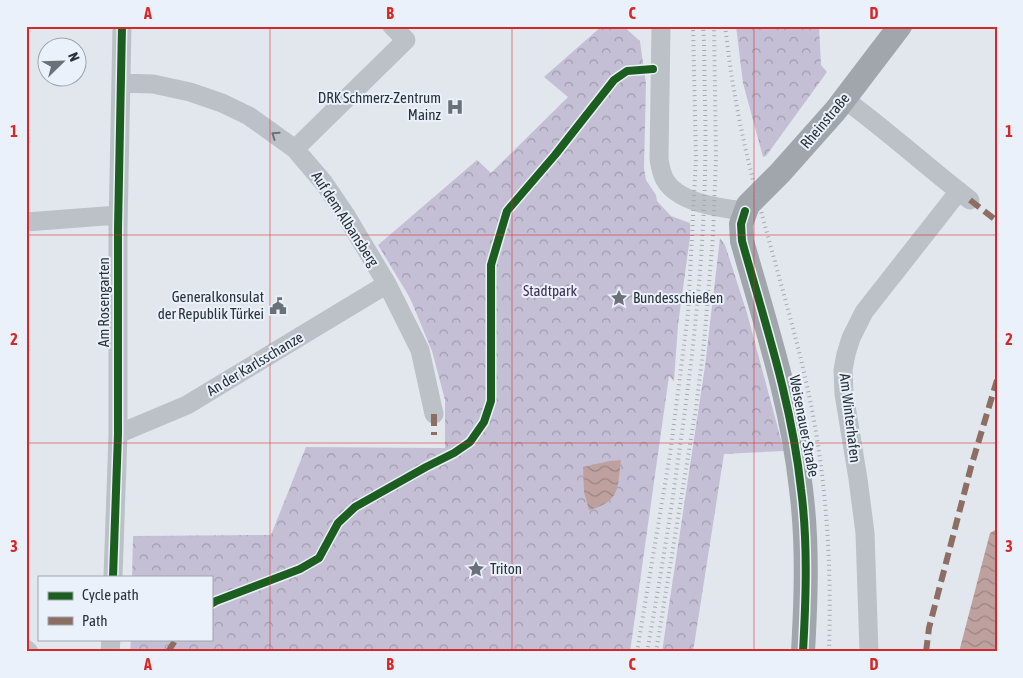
<svg xmlns="http://www.w3.org/2000/svg" width="1023" height="678" font-family="'Asap Condensed',sans-serif">
<style>
.forest{fill:url(#forest-crowns)}
.water{fill:url(#water-waves)}
.lines{fill:none;stroke-linecap:round;stroke-linejoin:round}
.minor{stroke:#bcc1c7;stroke-width:19}
.major{stroke:#a1a6ac;stroke-width:24}
.rail{stroke:#a5aaaf;stroke-width:4;stroke-dasharray:1 4;stroke-linecap:butt}
.quiet{stroke:#8d6e63;stroke-width:6;stroke-dasharray:12 6;stroke-linecap:butt}
.cycleway-casing{stroke:#ebf1fa;stroke-width:11}
.cycleway{stroke:#1b5e20;stroke-width:8}
.oneway{stroke:#6b7278}
.grid{fill:none;stroke:#d62828;stroke-width:1;stroke-opacity:0.55}
.labels{text-anchor:middle;stroke-width:4;stroke-linejoin:round;paint-order:stroke}
.poi-label{font-size:15px;fill:#293238;stroke:#ebf1fa;text-anchor:end}
.street-label{font-size:15px;fill:#293238;stroke:#ebf1fa}
.park-label{font-size:15px;fill:#3f2d56;stroke:#ebf1fa}
.neatline{fill:none;stroke:#d62828;stroke-width:2}
.grid-label{font-size:16px;text-anchor:middle;font-weight:bold;fill:#d62828}
</style>
<defs>
<pattern id="forest-crowns" width="20" height="18" patternUnits="userSpaceOnUse" patternTransform="scale(1.25)"><rect width="20" height="18" fill="#c5bfd5"/><path d="M2 6a3 3 0 1 1 6 0M12 15a3 3 0 1 1 6 0" fill="none" stroke="#a09cae"/></pattern>
<pattern id="water-waves" width="16" height="10" patternUnits="userSpaceOnUse" patternTransform="scale(1.25)"><rect width="16" height="10" fill="#bea19f"/><path d="M0 5q4-4 8 0t8 0" fill="none" stroke="#9a8483"/></pattern>
</defs>
<rect width="100%" height="100%" fill="#e2e7ee"/>
<path class="forest" d="M602,26H623L640,41L646,84L644,168L646,180L656,195L657,201L671,216L690,223V237L678,325L674,381L669,376L630,652H130L131,639H211V577H132L133,536L271,535L306,447L445,448V400L432,351L410,298L378,245L477,160L491,173L568,97L544,77Z
M736,26H819L821,65L827,72L766,156L763,157L743,83Z
M720,238L725,245L747,313L784,451L724,454L693,652H662L705,366Z"/>
<path class="water" d="M621,460C617,489 621,501 589,510L584,492L583,467L610,461Z
M997,529V652H959L990,533Z"/>
<g class="lines">
<path class="minor" d="M661,26L659,159C660,165 661,172 664,178C676,203 720,208 745,211
M121,83L153,84L190,92L222,103L249,116L295,149L324,183L345,214L387,284L420,350L434,414
M844,99C888,131 927,167 970,200
M295,149L406,40L392,26
M26,222L118,215
M118,434L187,405L387,284
M113,577L118,434V228L122,26
M26,649L29,652
M110,652L111,639
M869,652L865,533L858,479L844,394L843,370L846,354L851,338L864,312L959,191"/>
<path class="major" d="M803,652C806,598 808,543 801,489C792,404 765,323 742,241L741,224L748,205L780,173L836,110L900,26"/>
<path class="rail" d="M725,26C728,48 730,69 734,90C750,188 784,284 806,381C826,470 832,561 829,652
M637,652L670,454L688,314L696,158L693,26
M647,652C659,586 670,520 679,453C696,336 708,220 705,102C704,77 705,51 703,26
M656,652L696,408L704,343L713,236L716,158L714,26"/>
<path class="quiet" d="M970,200L997,221
M434,414V435
M168,652L176,639
M926,652L929,628L971,467L997,380"/>
<g class="cycleway-casing">
<path id="cycleway" d="M745,211L741,224L742,241C765,323 792,404 801,489C808,543 806,598 803,652
M113,577L118,434V228L122,26
M211,604L216,601L300,569L319,558L338,523L355,507L426,467L454,453L470,442L484,422L491,401V265L507,211L555,155L614,80L627,71L653,69"/>
</g>
<use href="#cycleway" class="cycleway"/>
</g>
<defs><path id="oneway-chevron" d="M-2-3.5L2.5 0L-2 3.5" fill="none" stroke-width="1.6" stroke-linecap="round" stroke-linejoin="round" transform="scale(1.25)"/></defs>
<use class="oneway" href="#oneway-chevron" transform="translate(275 135) rotate(-145)"/>
<path class="grid" d="M270,26V652M512,26V652M754,26V652M26,235H997M26,443H997"/>
<defs>
<g id="hospital-bare" transform="scale(1.35)"><path d="M-5-5h3v3.5h4V-5h3V5h-3V1.5h-4V5h-3Z" fill="#6a7178" stroke="#ebf1fa" stroke-width="2.5" paint-order="stroke"/></g>
<g id="sight-bare" transform="scale(1.35)"><path d="M0-6L1.8-2.2L6-1.7L2.9 1.2L3.7 5.4L0 3.3L-3.7 5.4L-2.9 1.2L-6-1.7L-1.8-2.2Z" fill="#6a7178" stroke="#ebf1fa" stroke-width="2.5" paint-order="stroke"/></g>
<g id="civic-bare" transform="scale(1.35)"><path d="M-.6-6.5H3V-4.5H.6V-3L4-1V1h2V6H-6V1h2V-1L-.6-3ZM-1.2 2.5V6h2.4V2.5Z" fill="#6a7178" stroke="#ebf1fa" stroke-width="2.5" paint-order="stroke"/></g>
</defs>
<g fill-rule="evenodd">
<use href="#hospital-bare" x="455" y="107"/>
<use href="#sight-bare" x="619" y="298"/>
<use href="#civic-bare" x="278" y="306"/>
<use href="#sight-bare" x="476" y="569"/>
</g>
<g class="labels">
<g class="poi-label">
<text x="441" y="103">DRK Schmerz-Zentrum<tspan x="441" dy="17">Mainz</tspan></text>
<text x="264" y="302">Generalkonsulat<tspan x="264" dy="17">der Republik Türkei</tspan></text>
<text x="633" y="303" text-anchor="start">Bundesschießen</text>
<text x="490" y="574" text-anchor="start">Triton</text>
</g>
<g class="street-label">
<text transform="translate(825 121) rotate(-50)" y="5">Rheinstraße</text>
<text transform="translate(345 219) rotate(57)" y="5">Auf dem Albansberg</text>
<text transform="translate(104 302) rotate(-90)" y="5">Am Rosengarten</text>
<text transform="translate(255 364) rotate(-31)" y="5">An der Karlsschanze</text>
<text transform="translate(850 418) rotate(83)" y="5">Am Winterhafen</text>
<text transform="translate(804 426) rotate(79)" y="5">Weisenauer Straße</text>
</g>
<g class="park-label">
<text x="550" y="296">Stadtpark</text>
</g>
</g>
<rect width="1023" height="678" fill="none" stroke="#ebf1fa" stroke-width="55"/>
<rect x="38" y="576" width="175" height="65" fill="#ebf1fa" stroke="#9da5ac"/>
<rect x="48" y="592" width="25" height="8" fill="#1b5e20" stroke="#9da5ac"/>
<text x="82" y="600" font-size="15" fill="#293238">Cycle path</text>
<rect x="48" y="617" width="25" height="8" fill="#8d6e63" stroke="#9da5ac"/>
<text x="82" y="626" font-size="15" fill="#293238">Path</text>
<g transform="translate(62 62) rotate(67)"><circle r="24" fill="#ebf1fa" stroke="#9da5ac"/>
<path d="M0-4L9 19L0 12L-9 19Z" fill="#6a7178"/>
<text y="-8" font-size="14" font-weight="bold" text-anchor="middle" fill="#293238">N</text>
</g>
<rect x="28" y="28" width="968" height="622" class="neatline"/>
<g class="grid-label">
<text x="148" y="19">A</text>
<text x="390" y="19">B</text>
<text x="632" y="19">C</text>
<text x="874" y="19">D</text>
<text x="14" y="137">1</text>
<text x="1009" y="137">1</text>
<text x="14" y="345">2</text>
<text x="1009" y="345">2</text>
<text x="14" y="552">3</text>
<text x="1009" y="552">3</text>
<text x="148" y="670">A</text>
<text x="390" y="670">B</text>
<text x="632" y="670">C</text>
<text x="874" y="670">D</text>
</g>
</svg>
